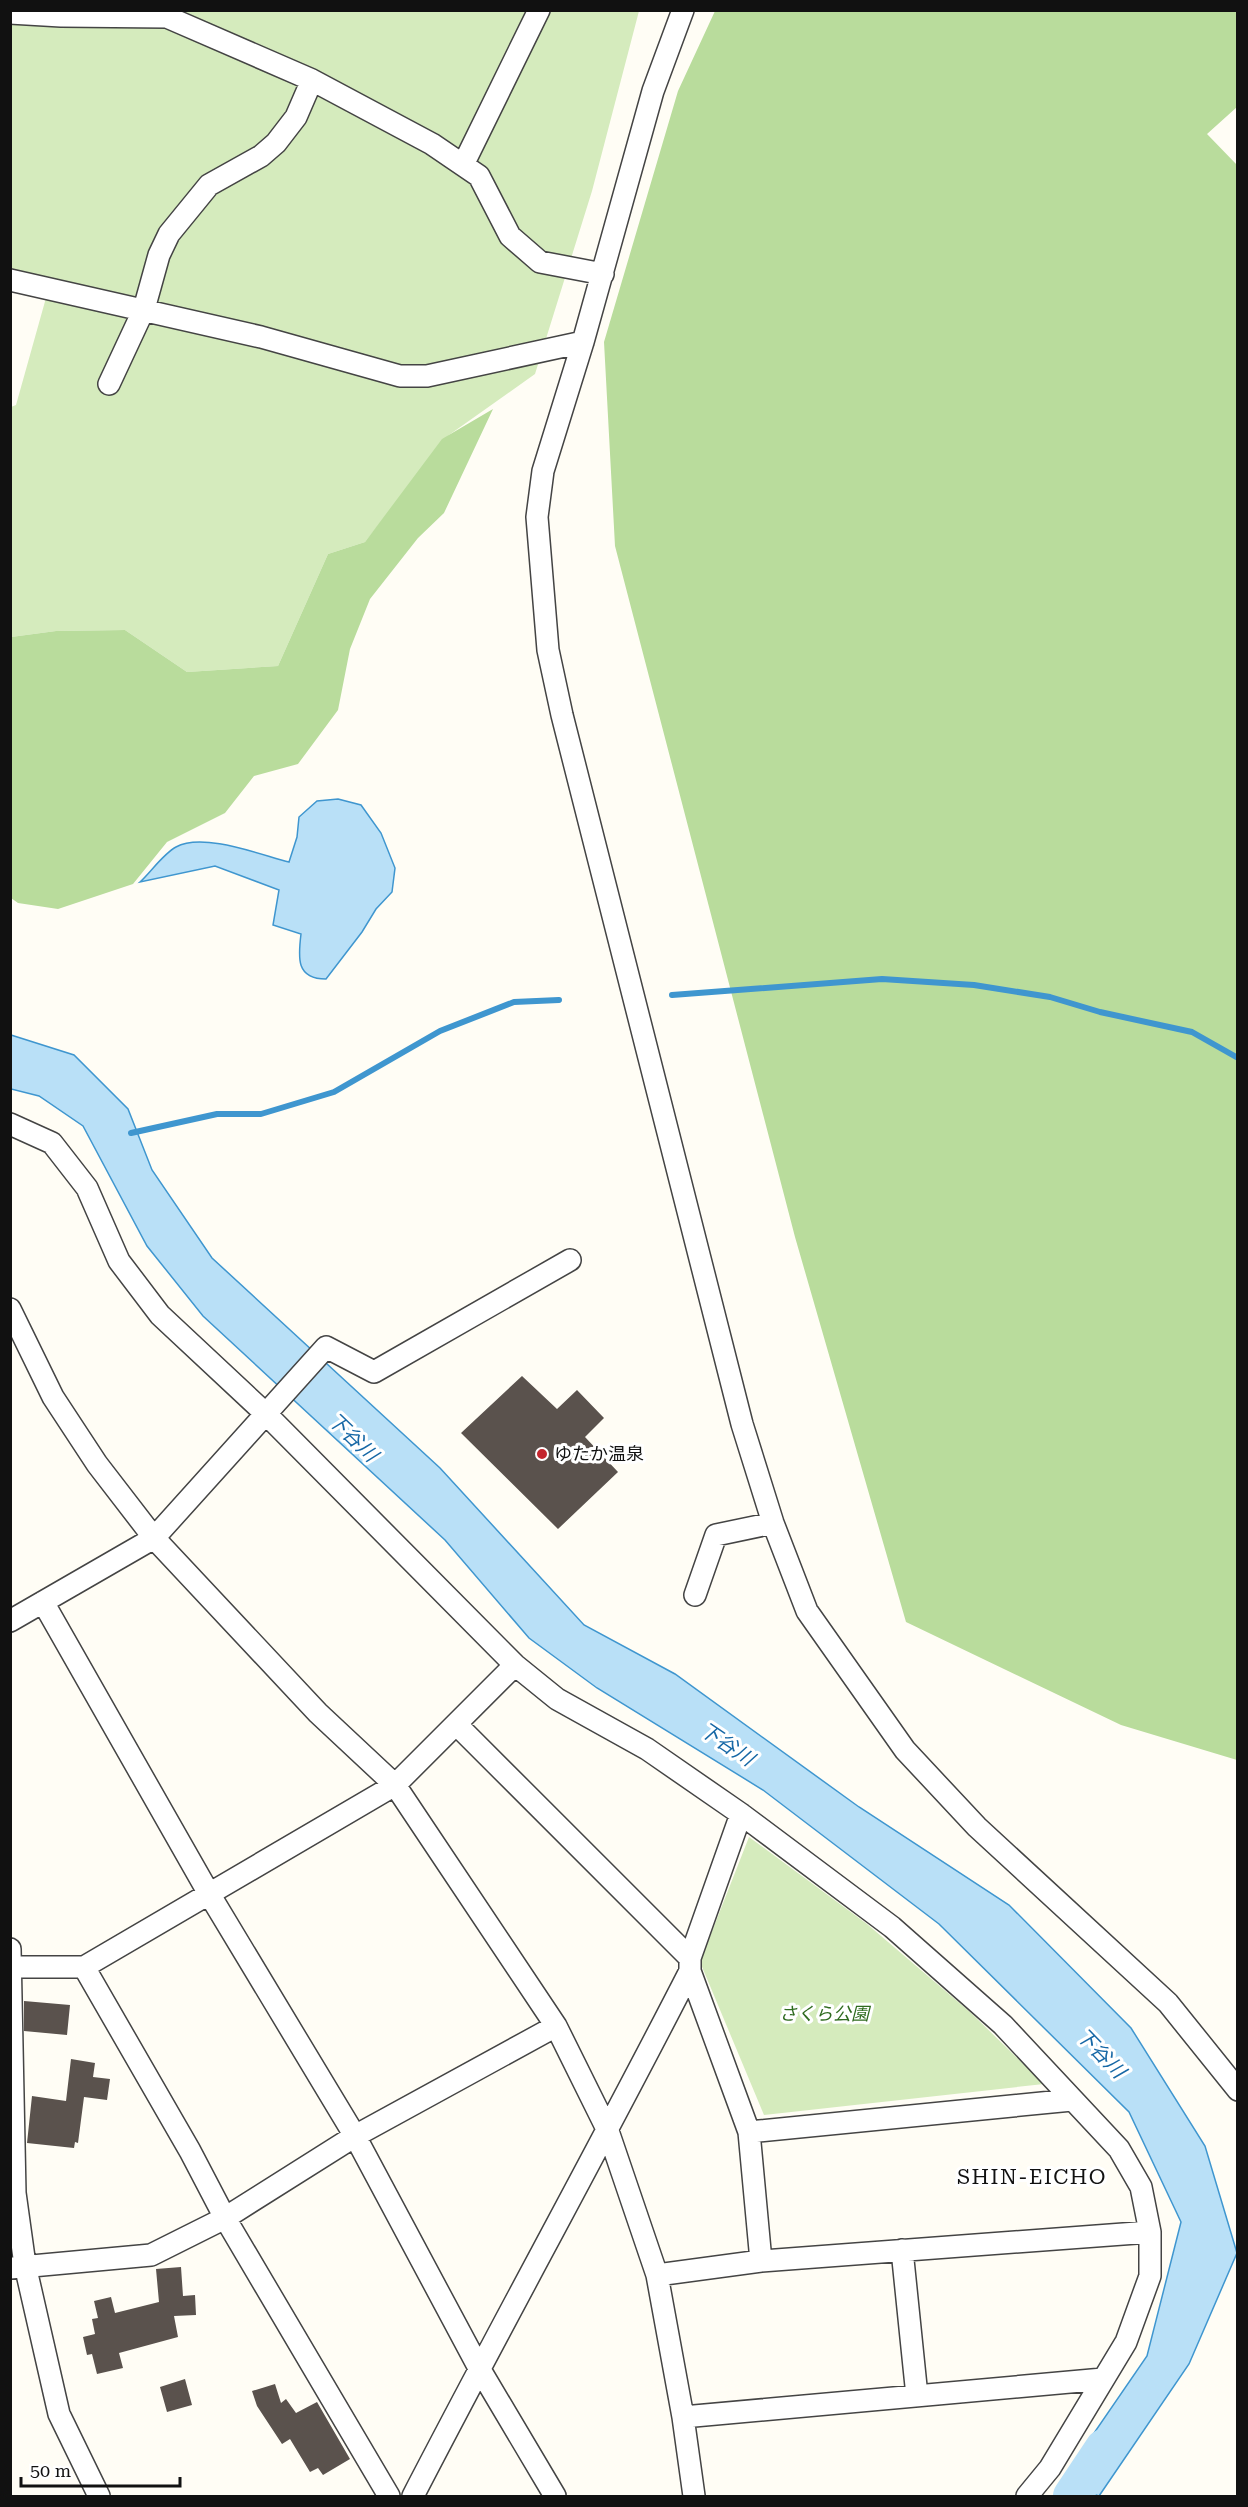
<svg xmlns="http://www.w3.org/2000/svg" width="1248" height="2507" font-family="'Roboto Serif','Noto Sans JP',serif">
<style>
.green{fill:#d5ebbd}
.forest{fill:#b9dc9c}
.water{fill:#b9e0f7;stroke:#3f96cf;stroke-width:1.5}
.lines{fill:none;stroke-linecap:round;stroke-linejoin:round}
.stream{stroke:#3f96cf;stroke-width:6}
.river{stroke:#b9e0f7;stroke-width:38}
.building{fill:#5a524d}
.minor-casing{stroke:#444;stroke-width:24}
.minor{stroke:#fff;stroke-width:21}
.poi-dot{fill:#c4262e;stroke:#fff;stroke-width:2}
.labels{text-anchor:middle;stroke-width:6;stroke-linejoin:round;paint-order:stroke}
.poi-label{font-size:18px;fill:#111;stroke:#fff;text-anchor:start}
.park-label{font-size:18px;font-style:italic;fill:#2f6b1f;stroke:#fff}
.water-label{font-size:20px;font-style:italic;fill:#1768a6;stroke:#fff}
.quarter-label{font-size:21px;letter-spacing:1.5px;fill:#111;stroke:#fff}
</style>
<rect width="100%" height="100%" fill="#fffdf5"/>
<path class="green" d="M10,11H639L592,191L535,374L449,435L365,542L328,554L278,666L187,672L125,630L56,631L11,637V407L16,405L51,280L11,273Z
M749,1837L867,1924L970,2012L1044,2084L764,2115L700,1962Z"/>
<path class="forest" d="M715,11H1237V107L1207,134L1238,166L1237,1760L1121,1725L906,1622L795,1237L615,546L604,342L678,91Z
M493,409L444,513L418,538L370,599L350,649L338,710L298,764L254,776L225,813L167,842L133,884L58,909L18,903L11,898V637L56,631L125,630L187,672L278,666L328,554L365,542L442,439Z"/>
<path class="water" d="M338,799L361,805L381,833L395,868L392,892L376,909L362,932L326,979C296,979 298,958 301,934L273,925L279,890L215,866L140,882C151,872 163,854 176,847C203,832 261,855 289,862L297,837L299,817L317,801Z
M11,1035L74,1055L128,1109L152,1170L212,1258L440,1468L584,1625L675,1674L859,1807L1009,1905L1131,2028L1205,2146L1237,2253L1189,2364L1099,2496L1059,2484L1147,2356L1181,2222L1129,2112L939,1924L763,1790L597,1688L529,1638L445,1540L203,1316L147,1246L83,1126L39,1096L11,1089Z"/>
<g class="lines">
<path class="stream" d="M672,995L882,979L974,985L1050,997L1100,1012L1192,1032L1238,1058
M131,1133L217,1114H261L334,1092L440,1031L514,1002L559,1000"/>
<path class="river" d="M1072,2496L1104,2448"/>
</g>
<path class="building" d="M522,1376L557,1409L577,1390L604,1418L585,1437L618,1472L558,1529L461,1433Z
M24,2001L70,2005L67,2035L24,2031Z
M71,2059L95,2063L93,2077L110,2079L107,2100L84,2097L78,2143L75,2142L74,2148L27,2143L32,2096L66,2101Z
M181,2267L183,2296L195,2295L196,2315L174,2316L178,2337L119,2353L123,2368L97,2374L92,2354L87,2355L83,2337L95,2334L92,2319L98,2318L94,2301L111,2297L115,2313L159,2302L156,2269Z
M185,2379L192,2405L167,2412L160,2387Z
M275,2384L281,2403L286,2399L296,2413L317,2402L350,2459L323,2475L318,2468L310,2472L290,2439L282,2444L257,2406L252,2391Z"/>
<g class="lines">
<g class="minor-casing">
<path id="minor" d="M683,10L653,91L583,342L543,471L537,517L548,650L562,715L742,1424L773,1523L807,1611L905,1750L977,1827L1168,2003L1238,2090
M10,13L61,16L167,17L312,80L432,144L479,176L510,236L540,262L603,274
M463,165L539,10
M10,280L261,337L400,376H427L583,342
M109,384L144,309L159,255L169,234L209,185L261,156L276,143L296,117L312,80
M10,1124L52,1143L87,1188L119,1261L160,1315L267,1415L515,1665L557,1699L647,1749L741,1814L892,1927L1003,2025L1119,2149L1141,2187L1150,2232V2276L1126,2342L1050,2468L1027,2496
M10,1309L53,1397L97,1464L154,1538L318,1713L395,1785L556,2026L608,2131L657,2275L683,2417L694,2496
M695,1595L716,1535L773,1523
M43,1602L208,1892L355,2136L479,2368L555,2496
M10,1621L154,1538L326,1347L374,1372L570,1260
M456,1724L690,1958
M741,1814L690,1958V1971L749,2132L761,2261
M10,1949L15,2193L25,2265L59,2414L99,2496
M13,1967H84L395,1785L515,1665
M84,1967L190,2151L225,2218L389,2496
M749,2132L1072,2100
M902,2250L917,2396
M10,2268L151,2255L225,2218L355,2136L556,2026
M657,2275L761,2261L1150,2232
M683,2417L1103,2379
M413,2496C504,2320 600,2147 690,1971"/>
</g>
<use href="#minor" class="minor"/>
</g>
<circle class="poi-dot" cx="542" cy="1454" r="6"/>
<g class="labels">
<g class="poi-label">
<text x="554" y="1460">ゆたか温泉</text>
</g>
<g class="park-label">
<text x="824" y="2020">さくら公園</text>
</g>
<g class="water-label">
<text transform="translate(353 1437) rotate(44)" y="7">下谷川</text>
<text transform="translate(727 1744) rotate(34)" y="7">下谷川</text>
<text transform="translate(1101 2053) rotate(46)" y="7">下谷川</text>
</g>
<g class="quarter-label">
<text x="1032" y="2184">SHIN-EICHO</text>
</g>
</g>
<rect width="1248" height="2507" fill="none" stroke="#111111" stroke-width="24"/>
<path d="M21 2477v9h159v-9" fill="none" stroke="#111111" stroke-width="3"/>
<text x="30" y="2477" font-size="18" fill="#111111" stroke="#ffffff" stroke-width="4.5" paint-order="stroke">50 m</text>
</svg>
